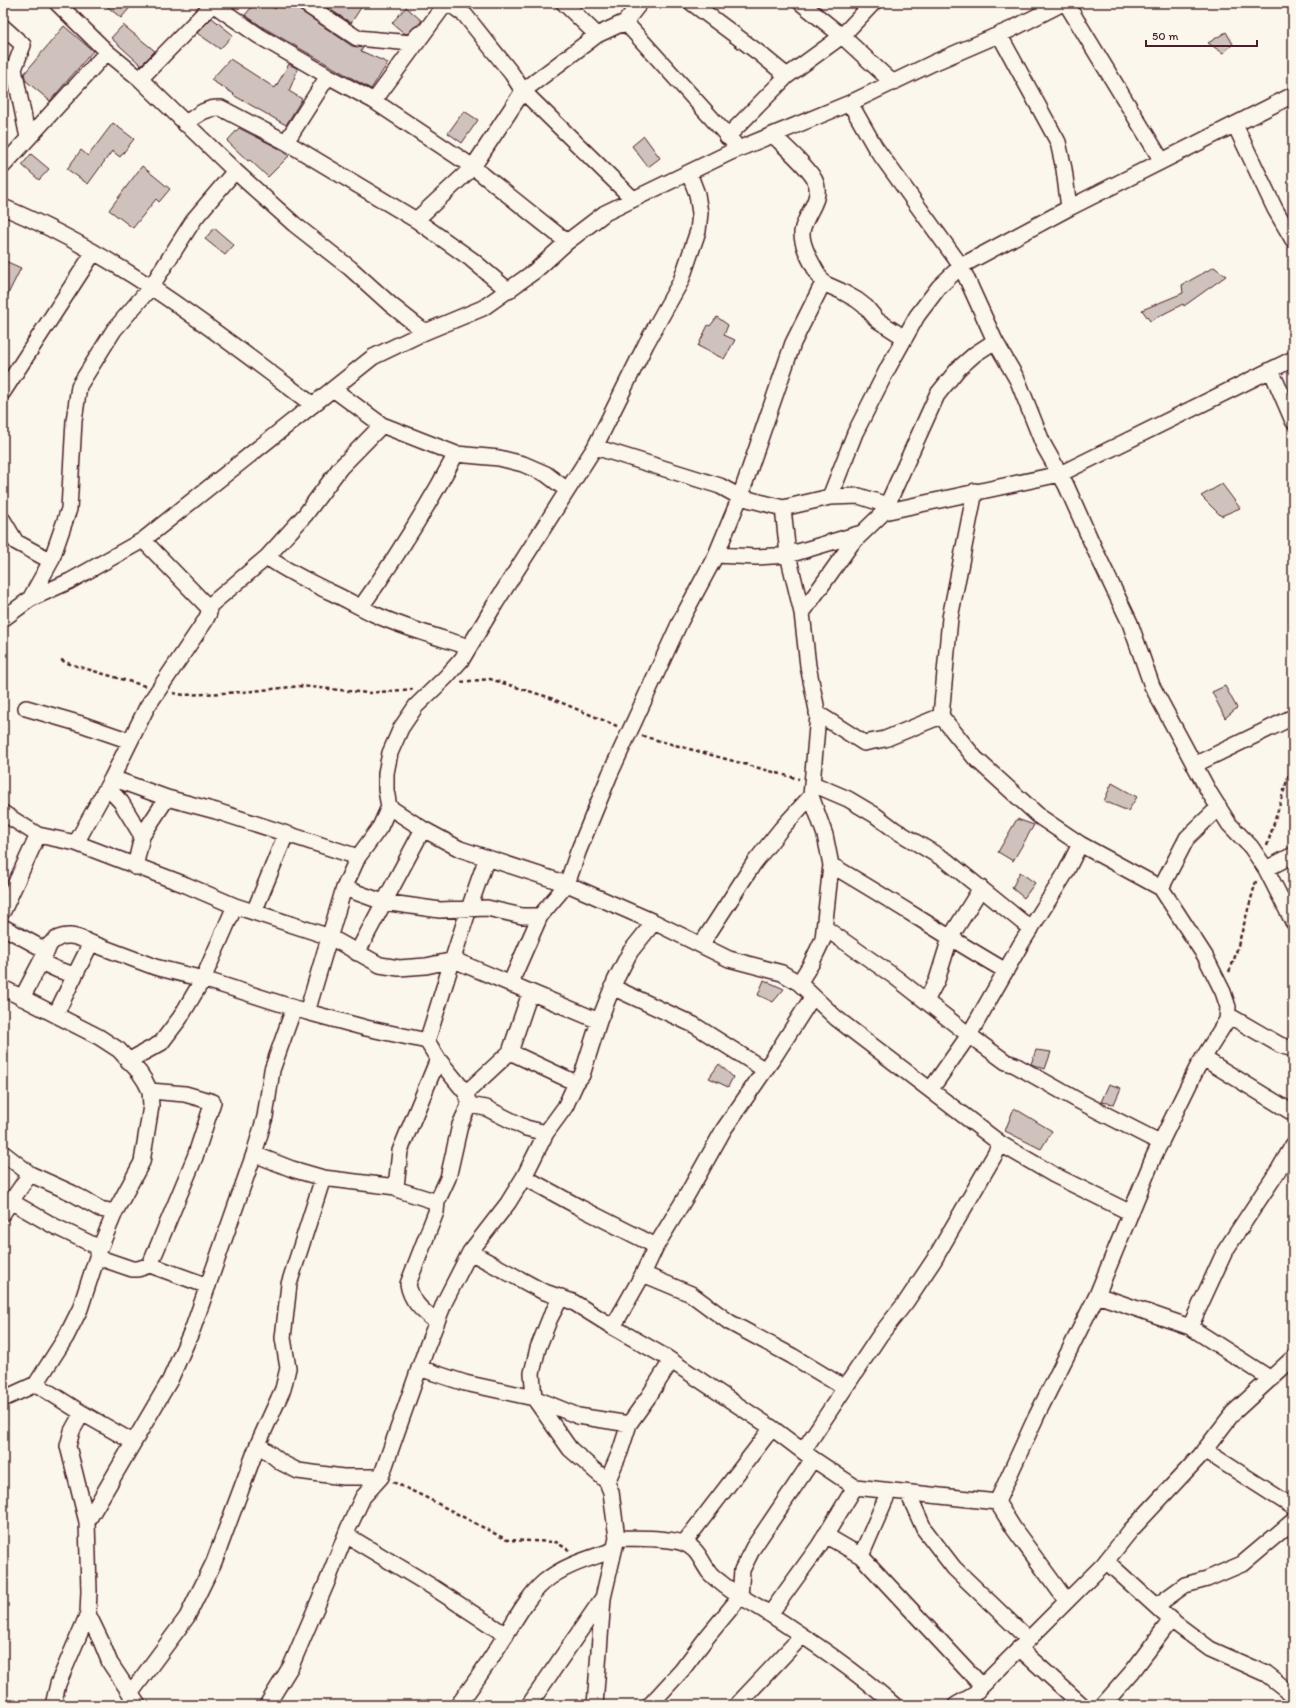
<svg xmlns="http://www.w3.org/2000/svg" width="1296" height="1708" font-family="Itim,sans-serif">
<style>
.building{fill:#cfc2bc;stroke:#4a1f2b}
.lines{fill:none;stroke-linecap:round;stroke-linejoin:round}
.minor-casing{stroke:#4a1f2b;stroke-width:18}
.path{stroke:#4a1f2b;stroke-width:2.5;stroke-dasharray:4 3;stroke-linecap:butt}
.minor{stroke:#fbf7ec;stroke-width:15}
</style>
<rect width="100%" height="100%" fill="#fbf7ec"/>
<filter id="ink" filterUnits="userSpaceOnUse"><feTurbulence type="fractalNoise" baseFrequency=".025" numOctaves="2"/><feDisplacementMap in="SourceGraphic" scale="8" xChannelSelector="R" yChannelSelector="G"/><feConvolveMatrix kernelMatrix="1 2 1 2 8 2 1 2 1" color-interpolation-filters="sRGB"/></filter>
<g filter="url(#ink)">
<path class="building" d="M103,3H134L121,18Z
M255,3H266L275,9L281,3H289L352,46L363,48L361,51L388,63L371,89L264,28L245,15Z
M320,3H364L351,23Z
M406,7L422,21L407,34L404,33L392,23Z
M212,18L233,35L220,49L197,33Z
M123,25L155,51L141,65L111,38Z
M64,26L93,51L50,101L26,81L24,74Z
M1226,32L1233,44L1223,53L1208,43Z
M230,59L275,88L289,64L298,69L289,91L302,99L286,125L233,95L234,94L211,80Z
M464,111L478,120L462,143L448,133Z
M113,123L134,139L120,157L112,151L88,184L67,169L81,150L88,156Z
M239,128L282,150L289,156L268,177L250,160L248,161L227,141Z
M644,136L660,158L648,167L632,146Z
M31,154L49,169L39,180L22,165Z
M142,166L170,189L159,202L156,199L133,228L109,210Z
M214,228L234,245L225,255L205,239Z
M3,260L21,268L3,304Z
M1214,267L1226,276L1184,306L1183,304L1150,321L1142,310L1183,293L1182,285Z
M717,317L728,325L724,335L735,340L724,359L698,346L708,325L710,326Z
M1222,484L1240,508L1221,516L1201,496Z
M1225,686L1237,708L1225,718L1212,692Z
M1112,783L1137,797L1128,811L1104,801Z
M1017,819L1034,825L1013,861L998,852Z
M1020,872L1035,883L1024,898L1012,888Z
M764,980L784,989L773,1002L758,995Z
M1036,1050L1051,1052L1045,1069L1031,1064Z
M719,1064L733,1077L728,1087L709,1078Z
M1109,1084L1121,1088L1114,1104L1101,1102Z
M1014,1108L1052,1131L1041,1149L1005,1131Z"/>
<g class="lines">
<g class="minor-casing">
<path id="minor" d="M57,3L107,52L140,79L235,171L294,224L350,268L391,305L425,332
M304,3L357,38L411,43L419,34
M564,3L597,35
M692,3L759,53L787,76
M801,3L842,36L893,83
M1066,3L1162,161
M213,4L259,36L328,76
M445,5L454,7L465,15L512,74L523,91L633,199
M625,22L734,143
M3,27L23,45L14,69L28,138
M999,34L1058,142L1064,169L1069,208
M140,79L214,3
M374,101L473,167L567,242
M850,103L875,147L961,266L995,341L1018,381L1043,444L1066,485L1095,550L1130,623L1152,686L1209,792L1229,824L1251,847L1266,869L1293,922
M185,124C197,115 206,107 221,108L286,142L416,220L471,259L509,291
M1235,125L1275,209L1293,240
M774,136C784,146 812,170 816,183C822,201 804,215 802,232C801,248 816,270 823,283L841,291L857,300L866,307L877,320L905,338
M727,137L787,76L842,36L873,3
M286,142L328,76L374,101L446,3
M3,166L107,52
M3,207C117,254 215,331 313,405
M416,220L473,167L523,91L597,35L625,22L640,3
M1271,370L1293,421
M333,389L382,425L456,454L499,458L523,464L546,474L567,490
M3,392L94,252
M595,447L720,486L740,497L783,508L830,497L859,496L887,505
M975,491L950,618L941,716L975,758L1040,817L1080,844L1161,888L1205,956L1223,992L1228,1007L1227,1020L1197,1068L1154,1156L1097,1295L1036,1417L997,1502
M830,497L855,433L888,368L917,316L939,287L961,266L1069,208L1293,95
M783,508L788,555L802,613L808,666L818,715L811,796L825,835L831,865L823,939L811,964L799,983
M884,512L1060,474L1293,359
M3,520L16,542L51,561
M716,555L756,557L788,555L862,533
M267,557C286,571 306,580 328,591C344,598 359,607 374,614C404,628 438,637 469,647
M30,599L51,561L69,509L74,421L79,386L114,330L151,287L195,218L235,171
M208,607L267,557L305,515L340,468L382,425
M361,607C396,558 427,508 456,454
M802,613L852,543L884,512L937,395L958,369L975,354L995,341
M3,619L30,599L70,581L143,540L373,357L425,332L483,308L535,271L567,242L605,213L731,152L850,103L933,63L1012,29L1063,3
M26,708L81,724L130,741
M817,713L864,743L885,739L941,716
M1194,765L1293,717
M112,778L167,798L216,811L358,857
M813,784L848,799L875,815L895,830L947,861L1031,929
M107,787L121,802L142,836
M389,807L423,829L460,849L567,884L654,922L729,959L782,973L799,983L836,1018L1001,1144L1054,1175L1131,1213
M3,813L38,835L76,843L186,885L235,906L330,937L380,965L399,968L426,966L454,960L599,1021
M76,843L112,778L147,707L205,621L209,613L208,607L143,540
M831,865C890,899 947,937 1006,971
M135,867L142,836L167,798
M1266,869L1293,855
M344,888L383,902L440,910L487,908L522,916H540
M1161,888L1187,838L1219,807
M3,911L38,835
M254,912L286,834
M3,927L47,951
M825,928L895,977L969,1035L1006,1062L1015,1065L1079,1101L1161,1143
M701,945L754,863L781,829L811,796
M357,953L423,829
M41,962L58,970L75,975L91,943L155,967L203,979L307,1012L366,1028L427,1041L438,1059L466,1093L469,1105L460,1125L448,1178L437,1202L436,1212L408,1284C411,1302 423,1311 436,1322
M512,985L514,975L540,916L567,884L578,852L610,774L680,622L716,555L740,497L793,343L823,283
M612,987L694,1025L765,1070
M3,988L99,1037L119,1050L139,1072L145,1081L150,1091L151,1106L142,1162L115,1212L100,1248L80,1309L66,1337L36,1384L3,1399
M22,998L50,944C63,931 77,936 91,943
M926,1001L937,980L950,938L981,888
M307,1012L344,888L358,857L380,827L389,807L386,790V773L390,753L401,728L416,706L446,677L462,659L495,604L595,447L646,344L681,281L698,231L700,213L697,194L689,173
M56,1014L75,975
M1228,1015L1280,1045L1293,1049
M427,1041C447,980 464,918 487,858
M510,1052L576,1083
M1203,1058L1293,1113
M128,1061L161,1043L180,1018L203,979L235,906
M931,1089L969,1035L1021,944L1065,874L1080,844
M150,1091L185,1094L213,1102L195,1157L150,1265
M466,1093L510,1052L530,993
M469,1105L486,1108L526,1128L546,1133
M3,1153L30,1174L3,1213
M254,1154L292,1169L323,1178L396,1187L399,1190L437,1202
M30,1174L72,1193L100,1209L115,1212
M524,1177L579,1207L656,1246
M396,1187L400,1151L438,1059
M12,1202L54,1226L100,1248
M470,1252L542,1291L573,1302L613,1327L664,1356L772,1428L813,1459L855,1487L997,1502
M97,1257L132,1269H138L150,1265L208,1286
M643,1274L691,1294L729,1322L792,1356L845,1388
M1097,1295L1190,1327L1271,1379
M561,1297L550,1318L538,1348L532,1373L534,1398L570,1449L600,1475L607,1482L611,1492L617,1538L603,1598L595,1705
M613,1327L643,1274L656,1246L687,1195L724,1129L776,1054L813,996
M1190,1327L1225,1251L1278,1171L1293,1145
M419,1368L465,1383L534,1398L578,1416L629,1424
M36,1384L82,1413L72,1431L68,1446L87,1522L89,1591L88,1614L58,1684L53,1705
M82,1413L133,1442
M258,1444L282,1463L298,1471L343,1477H381
M1204,1450L1293,1507
M803,1451L880,1335L906,1302L934,1260L1001,1144
M607,1482L620,1452L629,1424L649,1396L671,1361
M908,1493L924,1529L954,1568L1028,1639
M997,1502L1014,1529L1066,1600
M87,1522L170,1380L193,1328L254,1154L265,1117L272,1070L294,1008
M346,1535L431,1586L506,1635
M825,1535L861,1556L982,1686
M617,1538C636,1539 666,1537 683,1543C697,1547 701,1561 709,1572C712,1576 716,1579 720,1582C736,1596 754,1603 771,1615C814,1643 856,1671 894,1705
M684,1543L772,1428
M861,1556L889,1491
M1106,1561L1171,1620L1210,1649L1266,1674L1293,1695
M1156,1606L1185,1585L1207,1579L1242,1564L1293,1521
M88,1614L101,1641L110,1663L138,1705
M770,1614L819,1546L855,1487
M1019,1648L1082,1705
M130,1694L187,1617L214,1562L258,1444L283,1389L288,1368L283,1338L289,1284L323,1178
M267,1705L291,1666L327,1582L348,1529L363,1497L381,1477L426,1349L445,1301L470,1252L508,1203L524,1177L546,1133L565,1107L576,1083L582,1075L599,1021L615,981L630,952L654,922
M458,1705C475,1683 490,1660 505,1636C517,1617 528,1596 544,1582C564,1565 591,1558 614,1550
M529,1705L602,1599
M650,1705L682,1670L707,1637L740,1597L742,1570L753,1548L813,1459
M737,1705L802,1636
M956,1705L972,1696
M970,1705L972,1696L1103,1565L1131,1530L1200,1456L1233,1413L1293,1358
M1103,1705L1132,1672L1171,1620"/>
</g>
<path class="path" d="M61,660L70,664L145,686
M461,682L490,679L548,697L617,726
M173,693L184,695L243,692L301,686L368,693L413,689
M642,736L799,779
M1267,846L1293,761
M1229,972L1234,960L1256,881
M393,1482L429,1499L507,1540L556,1542L570,1551"/>
<use href="#minor" class="minor"/>
</g>
</g>
<rect width="1296" height="1708" fill="none" stroke="#fbf7ec" stroke-width="16"/>
<rect x="8" y="8" width="1280" height="1692" fill="none" stroke="#4a1f2b" stroke-width="1.5" filter="url(#ink)"/>
<path d="M1146 40v6h111v-6" fill="none" stroke="#4a1f2b" stroke-width="2"/>
<text x="1152" y="40" font-size="12" fill="#4a1f2b" stroke="#fbf7ec" stroke-width="3" paint-order="stroke">50 m</text>
</svg>
